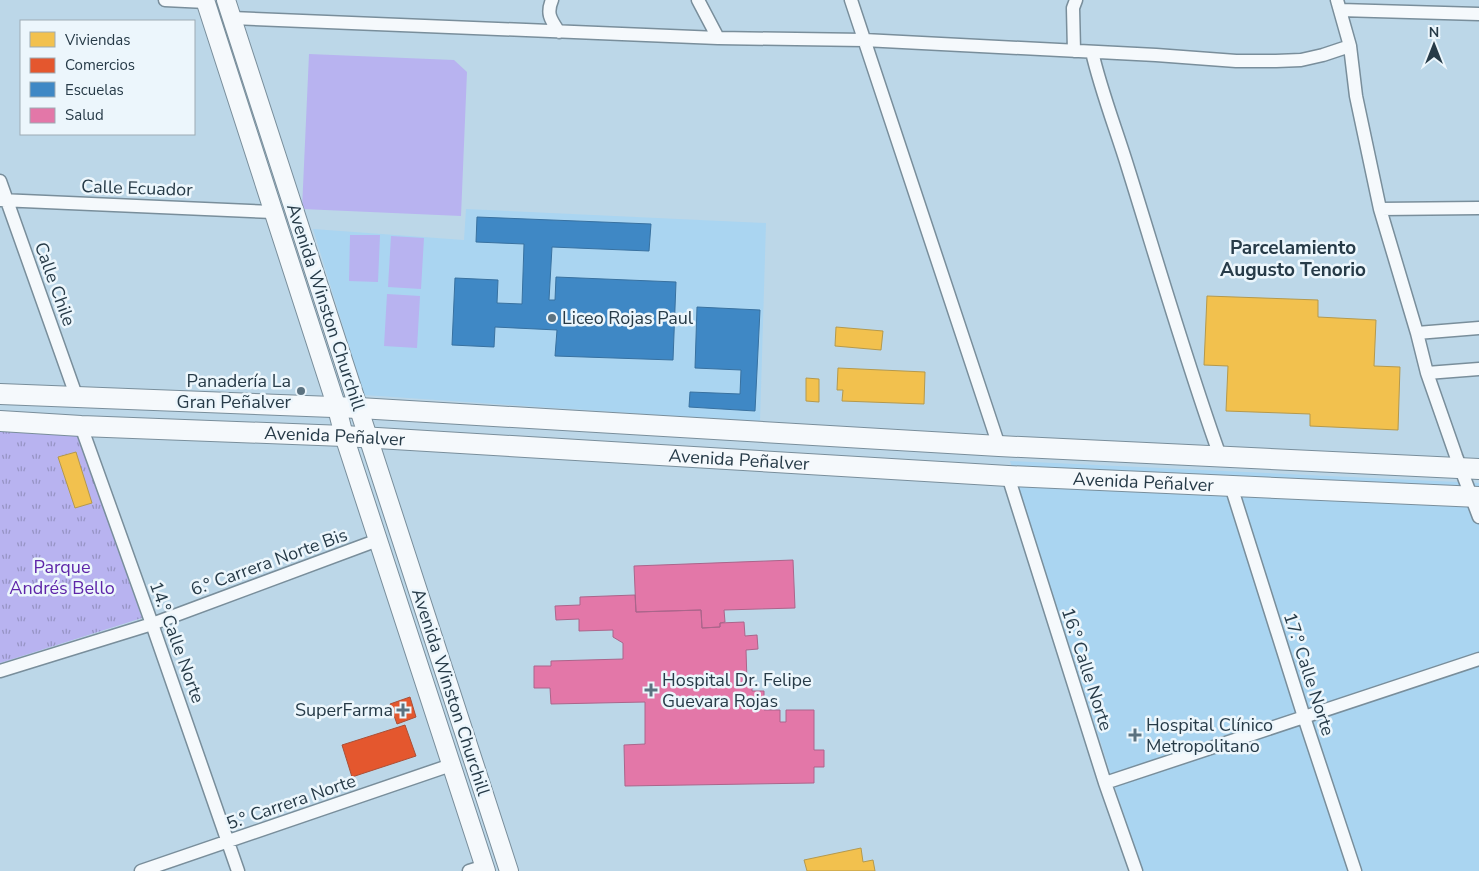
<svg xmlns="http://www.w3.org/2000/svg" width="1479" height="871" font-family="'Nunito Sans',sans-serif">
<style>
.built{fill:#aad5f1}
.grass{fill:#b8b3f0}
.park{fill:url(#park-tufts)}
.homes{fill:#f2c14e;stroke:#b5994c}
.shops{fill:#e4572e;stroke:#ab4f36}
.schools{fill:#3f88c5;stroke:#3871a0}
.health{fill:#e377a8;stroke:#ab658b}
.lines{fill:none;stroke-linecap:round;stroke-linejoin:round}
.street-casing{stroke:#798e9b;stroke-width:15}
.secondary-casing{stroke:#798e9b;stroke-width:20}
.primary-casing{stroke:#798e9b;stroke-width:22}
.street{stroke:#f5f9fc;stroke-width:12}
.secondary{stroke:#f5f9fc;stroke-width:18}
.primary{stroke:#f5f9fc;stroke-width:20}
.poi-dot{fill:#5b7280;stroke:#ecf6fc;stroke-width:2}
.labels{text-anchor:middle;stroke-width:5;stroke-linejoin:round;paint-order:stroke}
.street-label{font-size:18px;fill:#273b48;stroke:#ecf6fc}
.poi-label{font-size:18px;fill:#273b48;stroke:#ecf6fc;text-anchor:start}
.park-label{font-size:18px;fill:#5e25a8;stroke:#ecf6fc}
.neighbourhood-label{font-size:19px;font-weight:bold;fill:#273b48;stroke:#ecf6fc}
</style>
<defs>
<pattern id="park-tufts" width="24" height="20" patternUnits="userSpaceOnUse" patternTransform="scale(1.25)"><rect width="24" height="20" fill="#b8b3f0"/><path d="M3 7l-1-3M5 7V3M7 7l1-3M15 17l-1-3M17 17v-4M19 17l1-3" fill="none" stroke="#9693c4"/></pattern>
</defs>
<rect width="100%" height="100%" fill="#bcd7e8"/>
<path class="built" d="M466,209L766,223L760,422L364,395L313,229L464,240Z
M1010,461L1479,483V871H1142Z"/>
<path class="grass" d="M309,54L454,60L467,72L461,216L302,209Z
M350,235H380L378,282L349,281Z
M391,236L424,238L421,289L388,287Z
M387,294L420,296L417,348L384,346Z"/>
<path class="park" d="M0,430L78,434L142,618L0,663Z"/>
<path class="homes" d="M1207,296L1318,300V317L1376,320L1374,366L1400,367L1398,430L1310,426V414L1226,411L1228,366L1204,365Z
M836,327L883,331L881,350L835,346Z
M838,368L925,372L924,404L842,401L843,390H837Z
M806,378L819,379V402L806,401Z
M76,452L92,503L75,508L58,457Z
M861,848L863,862L873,860L875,871H807L804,860Z"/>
<path class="shops" d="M410,697L416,717L397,724L390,704Z
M405,725L416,756L352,777L342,745Z"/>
<path class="schools" d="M477,217L651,224L649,251L552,247L549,300H555L556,277L676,282L673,360L555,356L557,330L495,327L494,347L452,345L455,278L498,280L497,303L522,304L524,244L476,242Z
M697,307L760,310L755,411L689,407L690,392L740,394L741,370L695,368Z"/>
<path class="health" d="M793,560L795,608L724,610L725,622L720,623V627L702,628L701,610L636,612L634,566Z
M635,595L636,612L701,610L702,628L720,627V623L744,622L745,636L757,635L758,649L746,650L747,681L752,683V691H764V710H780V722H786V710H814V750H824V767H814V783L625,786L624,745L645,744V702L551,704L550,688H534V666H551V661L623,659V643L613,637V630L579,631V619L556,620L555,606L580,605V597Z"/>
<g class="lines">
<g class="street-casing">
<path id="street" d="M165,0L206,2
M552,0C546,14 551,20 559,32
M698,0L718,38
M851,0L999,446
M1337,0L1350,46L1356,96L1380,209L1417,333L1427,373L1456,456L1479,517
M1340,10L1479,14
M232,18L718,38L864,40L1156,55L1236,61H1276L1301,60L1323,55L1350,46
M1074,51L1073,8L1076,0
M1092,52C1101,91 1116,129 1128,168C1158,264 1186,361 1220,456
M0,181L77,398
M0,200L273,212
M1380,209L1479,208
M1417,333L1479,328
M1427,373L1479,369
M81,426L152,624L238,871
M1008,476L1105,783L1136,871
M1231,486L1304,717L1355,871
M0,671L152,624L378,540
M1105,783L1479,659
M141,871L451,765
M469,871L485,866"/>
</g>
<g class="secondary-casing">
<path id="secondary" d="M205,0L337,408L344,436L486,871
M226,0L509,871"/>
</g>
<g class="primary-casing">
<g id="primary">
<path d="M0,394L359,408L999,446L1479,469"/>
<path id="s1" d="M0,421L81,426L344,436L1008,476L1479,497"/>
</g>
</g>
<use href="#street" class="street"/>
<use href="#secondary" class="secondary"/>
<use href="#primary" class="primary"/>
</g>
<g class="poi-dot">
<circle cx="552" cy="318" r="5"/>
<circle cx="301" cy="391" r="5"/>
<path d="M648.5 682.5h5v5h5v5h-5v5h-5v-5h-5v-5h5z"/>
<path d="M400.5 702.5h5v5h5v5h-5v5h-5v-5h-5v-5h5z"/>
<path d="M1132.5 727.5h5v5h5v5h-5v5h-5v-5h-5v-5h5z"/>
</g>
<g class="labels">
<g class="street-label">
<text transform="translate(137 188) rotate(2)" y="6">Calle Ecuador</text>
<text transform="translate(55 284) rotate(70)" y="6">Calle Chile</text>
<text transform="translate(326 307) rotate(72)" y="6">Avenida Winston Churchill</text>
<text dy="6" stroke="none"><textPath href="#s1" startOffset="335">Avenida Peñalver</textPath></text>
<text dy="6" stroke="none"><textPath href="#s1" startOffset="740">Avenida Peñalver</textPath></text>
<text dy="6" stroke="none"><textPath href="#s1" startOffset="1145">Avenida Peñalver</textPath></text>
<text transform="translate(269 562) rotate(-20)" y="6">6.° Carrera Norte Bis</text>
<text transform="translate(177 642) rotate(70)" y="6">14.° Calle Norte</text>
<text transform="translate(1087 669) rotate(72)" y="6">16.° Calle Norte</text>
<text transform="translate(1309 674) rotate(72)" y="6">17.° Calle Norte</text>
<text transform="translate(451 692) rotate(72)" y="6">Avenida Winston Churchill</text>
<text transform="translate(291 802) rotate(-19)" y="6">5.° Carrera Norte</text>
</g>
<g class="poi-label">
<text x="562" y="324">Liceo Rojas Paul</text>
<text x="291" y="387" text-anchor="end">Panadería La<tspan x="291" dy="21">Gran Peñalver</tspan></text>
<text x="662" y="686">Hospital Dr. Felipe<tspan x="662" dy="21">Guevara Rojas</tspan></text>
<text x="393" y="716" text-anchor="end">SuperFarma</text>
<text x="1146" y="731">Hospital Clínico<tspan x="1146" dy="21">Metropolitano</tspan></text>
</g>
<g class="park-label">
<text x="62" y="573">Parque<tspan x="62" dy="21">Andrés Bello</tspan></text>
</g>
<g class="neighbourhood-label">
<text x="1293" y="254">Parcelamiento<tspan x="1293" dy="22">Augusto Tenorio</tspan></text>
</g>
</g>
<rect x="20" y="20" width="175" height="115" fill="#ecf6fc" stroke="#9dabb4"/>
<rect x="30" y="32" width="25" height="15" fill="#f2c14e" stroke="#9dabb4"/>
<text x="65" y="45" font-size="15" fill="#273b48">Viviendas</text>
<rect x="30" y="58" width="25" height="15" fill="#e4572e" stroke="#9dabb4"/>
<text x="65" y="70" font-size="15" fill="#273b48">Comercios</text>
<rect x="30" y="82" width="25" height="15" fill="#3f88c5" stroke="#9dabb4"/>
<text x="65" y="95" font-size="15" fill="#273b48">Escuelas</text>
<rect x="30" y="108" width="25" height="15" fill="#e377a8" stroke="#9dabb4"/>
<text x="65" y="120" font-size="15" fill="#273b48">Salud</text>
<g transform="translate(1434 45)" stroke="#ecf6fc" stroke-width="4" paint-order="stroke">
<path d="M0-4L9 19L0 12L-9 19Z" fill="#273b48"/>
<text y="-8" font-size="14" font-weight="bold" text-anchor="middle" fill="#273b48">N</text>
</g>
</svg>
